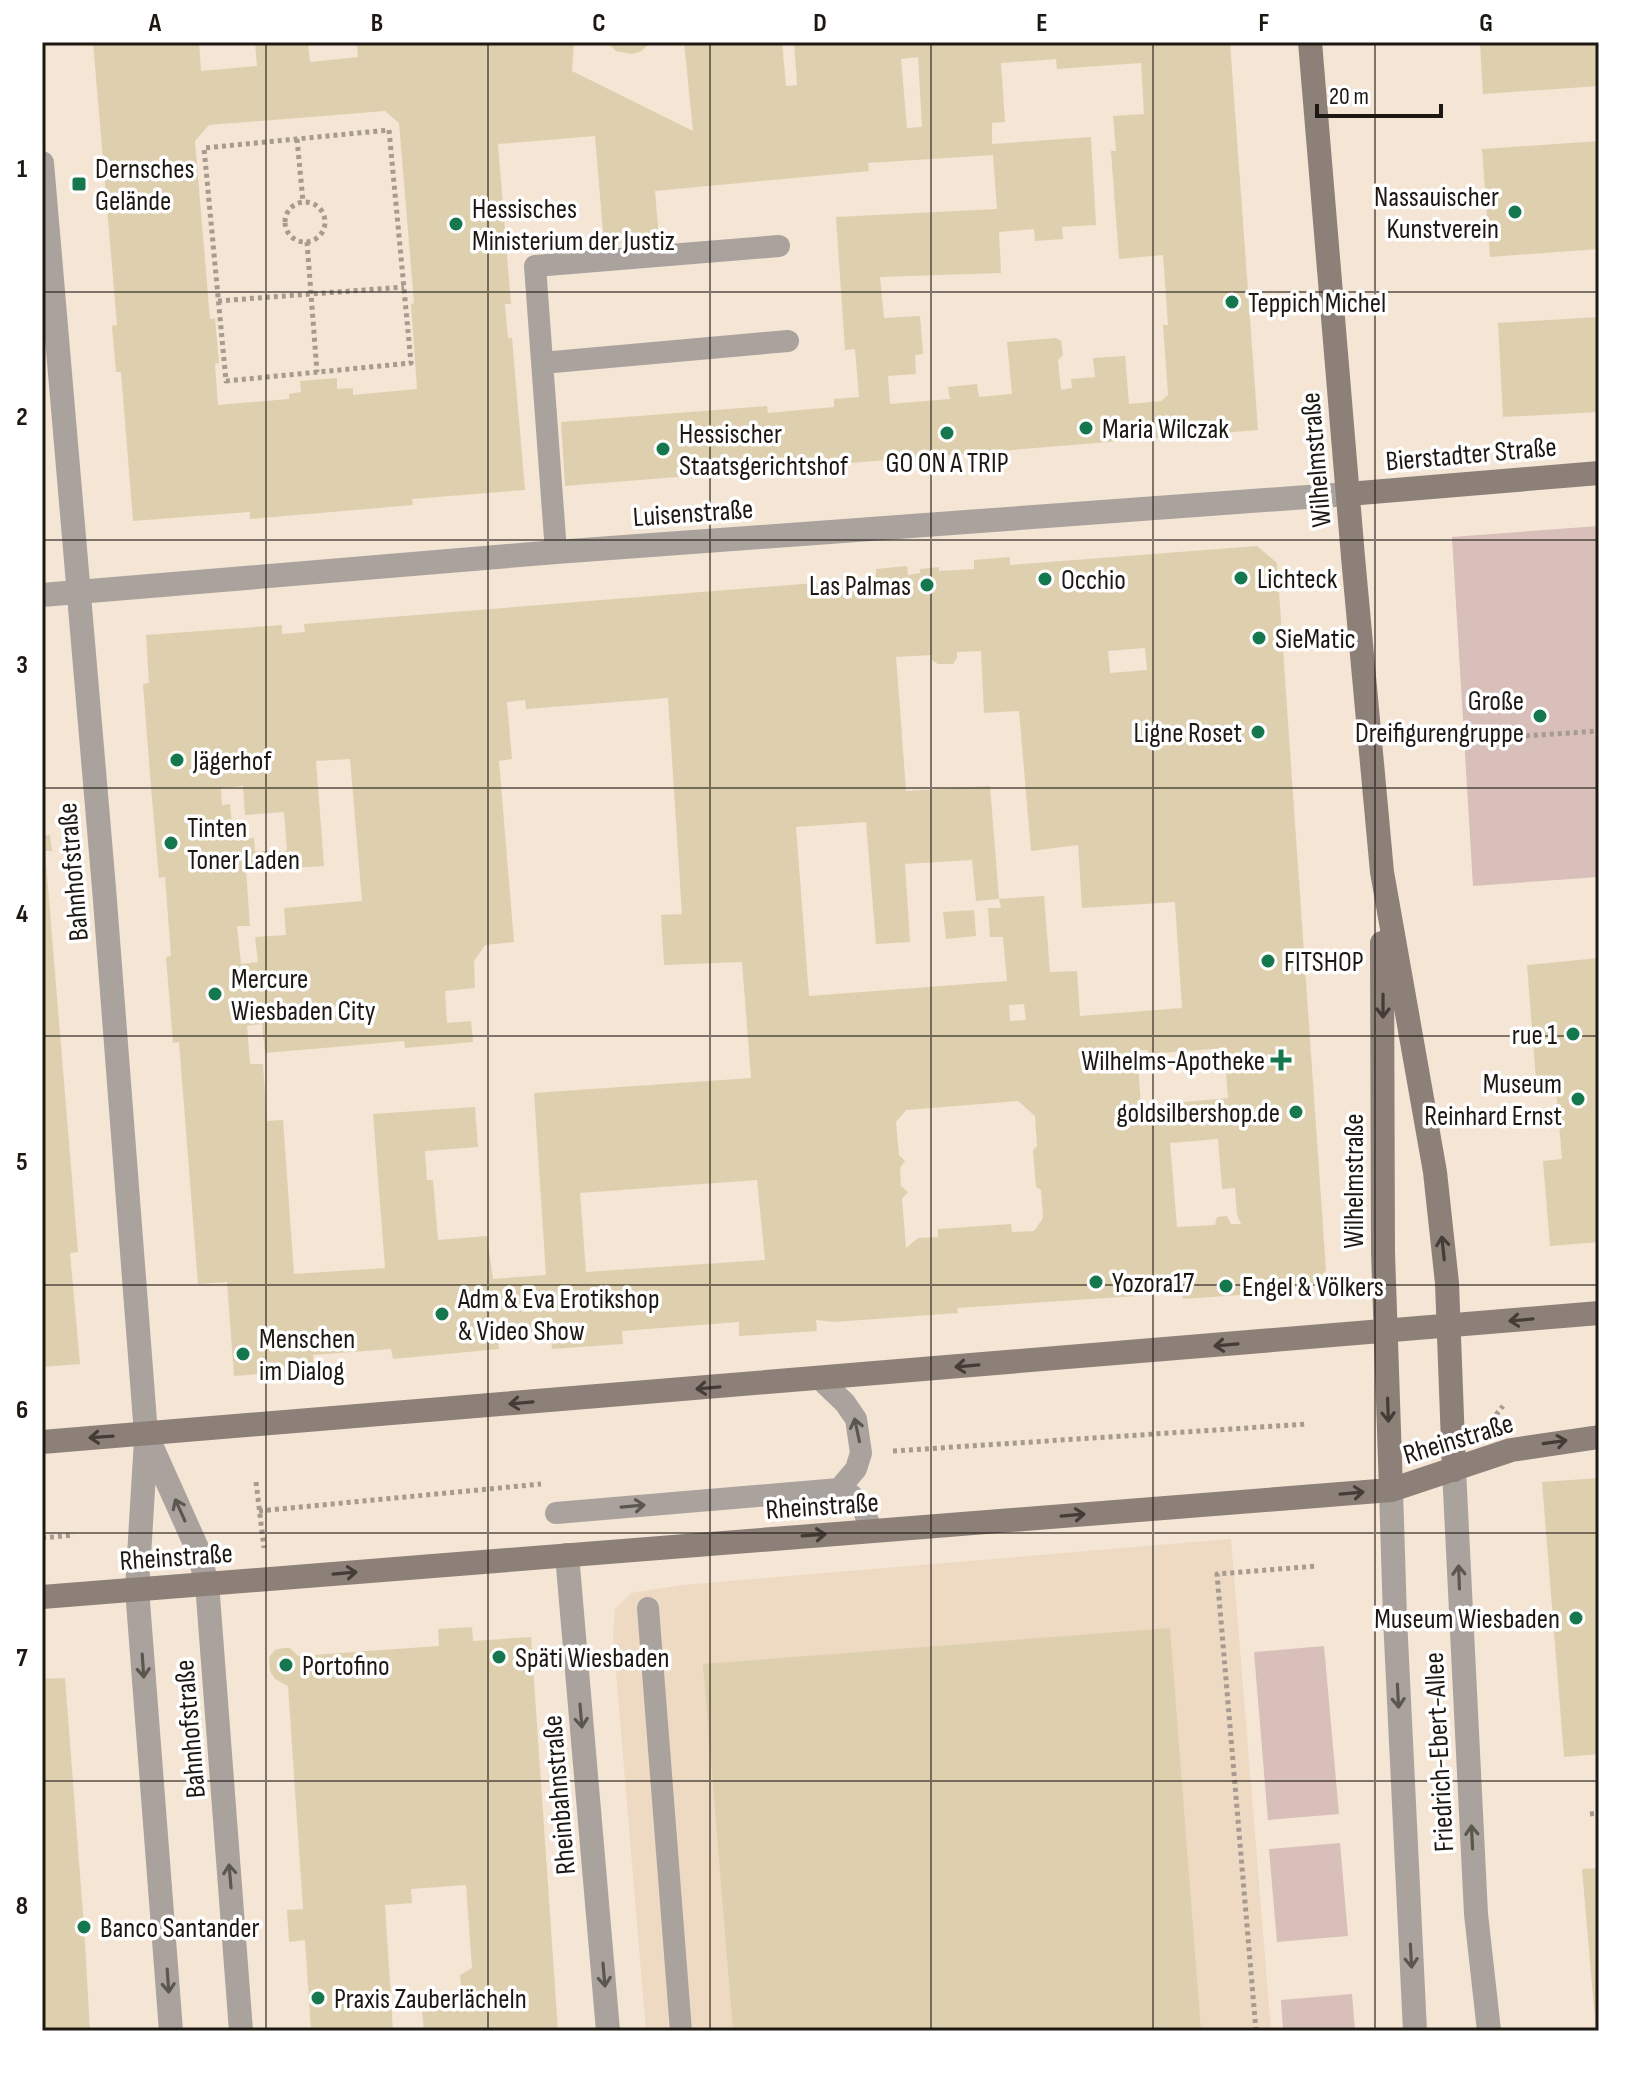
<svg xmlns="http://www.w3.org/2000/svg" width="1641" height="2073" font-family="'Sofia Sans Condensed',sans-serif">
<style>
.built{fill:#eed9c3}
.green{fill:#d8bfb9}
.building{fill:#ded0af;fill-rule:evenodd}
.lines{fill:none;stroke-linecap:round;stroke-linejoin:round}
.path{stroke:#a69b8e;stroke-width:5;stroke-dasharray:4 4;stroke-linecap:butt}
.service{stroke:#aaa29d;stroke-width:22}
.minor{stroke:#aaa29d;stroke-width:24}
.tertiary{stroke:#aaa29d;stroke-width:24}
.secondary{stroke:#8d8079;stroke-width:24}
.oneway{stroke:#443c36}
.oneway2{stroke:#5c5651}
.grid{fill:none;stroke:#1d1812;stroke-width:2;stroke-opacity:0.55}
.poi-dot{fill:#15774e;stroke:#fff;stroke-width:3}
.labels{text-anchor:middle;stroke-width:7;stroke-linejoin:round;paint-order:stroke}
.poi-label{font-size:28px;fill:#1d1812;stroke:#fff;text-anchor:start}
.street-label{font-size:28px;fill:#1d1812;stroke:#fff}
.neatline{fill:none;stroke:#1d1812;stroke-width:3}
.grid-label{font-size:26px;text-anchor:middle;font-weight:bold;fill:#1d1812}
</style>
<rect width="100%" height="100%" fill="#f4e5d4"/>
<path class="built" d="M1231,1539L1271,2031H646L613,1635L615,1609L631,1593L683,1585Z"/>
<path class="green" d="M1599,526V877L1473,886L1452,537Z
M1324,1646L1339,1814L1268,1820L1254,1652Z
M1340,1843L1348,1936L1277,1942L1269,1849Z
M1352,1994L1355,2031H1283L1281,2000Z"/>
<path class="building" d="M93,42H199L201,71L257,66L255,42H308L310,62L358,57L357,45L348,44V42H574L572,71L693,131L684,42H782L786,86L797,85L794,42H1230L1258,430L565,486L561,422L767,406L768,413L834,407V399L859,397L855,349L845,350L836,217L997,209L993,155L868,163L869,171L655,191L659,239L604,244L595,136L498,144L511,304H505L508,338H512L525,490L412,499L413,505L250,519V512L133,521L121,372H116L112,326L117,325ZM918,57L922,127L907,128L901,59ZM1056,59L1057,69L1141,63L1144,114L1113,116L1116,151H1111L1119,259L1163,255L1168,325H1163L1168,395L1161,401L1129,404L1125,356L1093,358L1095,377L1071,379L1072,388L1061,390L1058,360L1063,355L1061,341L1056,338L1007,342L1012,394L979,397L977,384L948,387L950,399L890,404L888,376L916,374L915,355L923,354L920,316L884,318L880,277L1001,273L999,232L1034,229L1035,241L1063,239L1062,227L1096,225L1091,137L992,144V123L1005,122L1001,63ZM385,111L399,123L414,303L411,304L417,389L353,395V388L337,389V378L300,381L301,392L289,394V399L218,405L215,364L219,363L215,318L210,319L195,141L209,125Z
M607,42H650L642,51L632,54L616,51Z
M1480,42H1599V86L1483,94Z
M1599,141V249L1490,257L1482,149Z
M1599,317V412L1503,417L1498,323Z
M1257,546L1277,563L1326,1270L1309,1290L1183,1299L1182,1293L957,1308L958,1313L834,1322L816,1320L817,1331L739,1336V1322L622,1331L623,1344L552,1349L551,1337L498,1342L499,1349L393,1359L391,1349L313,1355L314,1370L234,1376L227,1282L198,1284L179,1042L173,1043L166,957L171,956L165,877L159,878L151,787L143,684L149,683L146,635L282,625V634L305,632L304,624L876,578V569L907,566L908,575L920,573V569L939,567V571L974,569V560L1010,557V565ZM1145,648L1147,670L1110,673L1108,651ZM981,651L984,713L1019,711L1031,851L1078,845L1082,908L1175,902L1182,1008L1080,1016L1077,971L1050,972L1044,896L999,899L1001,908H988L990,937H1003L1007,981L809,996L796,827L866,822L876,944L910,942L905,864L972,860L976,901L999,899L990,786L906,791L900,709L896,657L932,655V660L938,664H953L957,658V652ZM668,698L682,914L661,915L664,965L742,962L751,1078L534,1093L546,1275L493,1279L487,1236L438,1240L433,1180H427L425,1151L478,1147L475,1107L373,1114L385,1268L294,1274L283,1120L267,1121L263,1064H250L247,1026L262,1024L265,1053L404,1041L405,1048L473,1042L471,1021L447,1023L445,991L475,988L474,961L485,945L514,942L499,761L512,759L507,702L525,700L526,709ZM350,759L362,901L284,908L286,935L255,937L258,962L241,964L237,926H250L246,871L324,866L316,761ZM243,786L245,815L284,812L287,851H255L254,838L228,840L227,832H233L230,804L222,805L221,788ZM1024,1004L1026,1020L1010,1021L1009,1005ZM1224,1048L1228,1098L1141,1106L1137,1050H1148L1149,1054ZM1018,1101L1035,1116L1037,1146L1033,1150L1036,1187L1041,1190L1043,1218L1034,1231L1012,1232L1011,1224L938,1229V1237L918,1238L906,1248L902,1199L908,1192L901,1186L900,1168L905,1161L899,1155L896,1122L906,1110ZM1218,1139L1222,1189L1235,1188L1237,1215L1241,1224H1231L1227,1216L1217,1217L1215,1225L1177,1227L1170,1143ZM757,1180L765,1260L586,1272L580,1193Z
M50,835L52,851H45L78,1252L70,1253L80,1364L42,1367V836Z
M974,910L976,936L946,939L943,912Z
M1599,958V1242L1550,1246L1543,1161L1562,1159L1555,1078L1536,1080L1527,965Z
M1599,1478V1754L1564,1757L1542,1482Z
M472,1627L473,1641L531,1637L558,2031H424L421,1998L462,1996L460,1975L472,1968L466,1885L411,1889L412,1903L385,1905L393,2031H311L305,1940L289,1942L287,1910L303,1909L288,1686L275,1679L270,1671L269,1657L275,1650L283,1648H290L298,1656L439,1646L438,1629Z
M1170,1628L1201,2031H733L703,1664Z
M65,1678L84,1927L90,2031H42V1679Z
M1599,1868V2031H1596L1582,1869Z"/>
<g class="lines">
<path class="path" d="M389,130L411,363L226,381L204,148Z
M297,139L303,202
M285 222a20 20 0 1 1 40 0a20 20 0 1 1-40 0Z
M307,242L317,372
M218,301L404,287
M1446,741L1599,731
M1478,1124L1559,1118
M1491,1421L1503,1406
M893,1451L1308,1424
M256,1482L264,1548
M259,1511L541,1484
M42,1538L74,1535
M1590,1814L1599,1813
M1256,2031L1217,1574L1317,1566"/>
<path class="service" d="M542,363L788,341
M556,552L535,266L779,246
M819,1378L845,1403L856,1419L861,1453L856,1469L839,1489
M556,1513L839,1489C862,1497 863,1510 872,1531
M648,1608L681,2031"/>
<path class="minor" d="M42,163L104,888L146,1434
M42,595L556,552L1348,494
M567,1555L608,2031"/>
<path class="tertiary" d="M146,1434L197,1548L207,1583L241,2031
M146,1440L137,1589L171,2031
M1454,1470L1476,1914L1489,2031
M1391,1490L1395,1618L1415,2031"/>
<path class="secondary" d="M1310,42L1353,557L1382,872L1435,1172L1447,1283L1454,1470
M1348,494L1599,473
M1382,943L1383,1252L1391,1490
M42,1442L1599,1313
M42,1597L1391,1490L1511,1450L1599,1437"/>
</g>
<defs><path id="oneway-shaft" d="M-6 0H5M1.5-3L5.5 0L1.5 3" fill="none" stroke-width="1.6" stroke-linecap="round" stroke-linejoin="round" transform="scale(2)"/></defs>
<g class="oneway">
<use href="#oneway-shaft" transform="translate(1383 1006) rotate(90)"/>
<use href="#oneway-shaft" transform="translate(1443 1248) rotate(-96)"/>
<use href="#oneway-shaft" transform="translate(1521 1320) rotate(175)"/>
<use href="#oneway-shaft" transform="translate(1226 1345) rotate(175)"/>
<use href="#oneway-shaft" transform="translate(967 1366) rotate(175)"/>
<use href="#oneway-shaft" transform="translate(708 1388) rotate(175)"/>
<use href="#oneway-shaft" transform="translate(521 1403) rotate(175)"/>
<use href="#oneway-shaft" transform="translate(1388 1410) rotate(88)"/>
<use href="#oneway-shaft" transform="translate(101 1437) rotate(176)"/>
<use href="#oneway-shaft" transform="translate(1555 1442) rotate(-8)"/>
<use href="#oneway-shaft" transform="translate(1352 1493) rotate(-5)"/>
<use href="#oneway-shaft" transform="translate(1073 1515) rotate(-5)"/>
<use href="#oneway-shaft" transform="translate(814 1535) rotate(-4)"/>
<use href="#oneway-shaft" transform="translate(345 1573) rotate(-5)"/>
</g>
<g class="oneway2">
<use href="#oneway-shaft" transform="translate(857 1430) rotate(-102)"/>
<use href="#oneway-shaft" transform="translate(633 1506) rotate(-5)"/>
<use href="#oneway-shaft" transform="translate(180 1510) rotate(-114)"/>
<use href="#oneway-shaft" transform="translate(1459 1577) rotate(-92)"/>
<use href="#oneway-shaft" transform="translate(143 1666) rotate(86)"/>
<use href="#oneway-shaft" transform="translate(1398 1696) rotate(87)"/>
<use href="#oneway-shaft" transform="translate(581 1716) rotate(85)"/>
<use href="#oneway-shaft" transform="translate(1472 1837) rotate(-93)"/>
<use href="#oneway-shaft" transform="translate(230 1876) rotate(-95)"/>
<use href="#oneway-shaft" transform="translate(1411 1956) rotate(87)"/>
<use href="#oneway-shaft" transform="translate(604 1975) rotate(85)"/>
<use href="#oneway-shaft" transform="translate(168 1981) rotate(86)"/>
</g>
<path class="grid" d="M266,42V2031M488,42V2031M710,42V2031M931,42V2031M1153,42V2031M1375,42V2031M42,292H1599M42,540H1599M42,788H1599M42,1036H1599M42,1285H1599M42,1533H1599M42,1781H1599"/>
<g class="poi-dot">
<rect x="71" y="176" width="16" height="16" rx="4"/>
<circle cx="1515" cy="212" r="8"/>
<circle cx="456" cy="224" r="8"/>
<circle cx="1232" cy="302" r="8"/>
<circle cx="1086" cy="428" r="8"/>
<circle cx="947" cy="433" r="8"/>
<circle cx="663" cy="449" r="8"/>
<circle cx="1241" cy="578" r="8"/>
<circle cx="1045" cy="579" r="8"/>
<circle cx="927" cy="585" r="8"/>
<circle cx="1259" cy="638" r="8"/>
<circle cx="1540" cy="716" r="8"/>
<circle cx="1258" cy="732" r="8"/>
<circle cx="177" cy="760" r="8"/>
<circle cx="171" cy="843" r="8"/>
<circle cx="1268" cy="961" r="8"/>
<circle cx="215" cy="994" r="8"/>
<circle cx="1573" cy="1034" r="8"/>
<path d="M1277 1048h8v8h8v8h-8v8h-8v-8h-8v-8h8z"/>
<circle cx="1578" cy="1099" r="8"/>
<circle cx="1296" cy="1112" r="8"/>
<circle cx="1096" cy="1282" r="8"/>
<circle cx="1226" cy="1286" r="8"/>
<circle cx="442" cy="1314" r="8"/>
<circle cx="243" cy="1354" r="8"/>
<circle cx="1576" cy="1618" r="8"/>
<circle cx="499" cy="1657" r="8"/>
<circle cx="286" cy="1665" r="8"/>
<circle cx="84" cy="1927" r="8"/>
<circle cx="318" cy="1998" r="8"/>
</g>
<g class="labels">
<g class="poi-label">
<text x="95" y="178">Dernsches<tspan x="95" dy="32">Gelände</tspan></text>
<text x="1499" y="206" text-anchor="end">Nassauischer<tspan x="1499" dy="32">Kunstverein</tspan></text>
<text x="472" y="218">Hessisches<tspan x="472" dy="32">Ministerium der Justiz</tspan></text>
<text x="1248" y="312">Teppich Michel</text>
<text x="1102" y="438">Maria Wilczak</text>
<text x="679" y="443">Hessischer<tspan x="679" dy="32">Staatsgerichtshof</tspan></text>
<text x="947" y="472" text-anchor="middle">GO ON A TRIP</text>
<text x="1257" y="588">Lichteck</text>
<text x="1061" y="589">Occhio</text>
<text x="911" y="595" text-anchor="end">Las Palmas</text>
<text x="1275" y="648">SieMatic</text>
<text x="1524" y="710" text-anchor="end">Große<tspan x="1524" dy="32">Dreifigurengruppe</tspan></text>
<text x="1242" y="742" text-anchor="end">Ligne Roset</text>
<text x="193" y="770">Jägerhof</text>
<text x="187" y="837">Tinten<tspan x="187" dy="32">Toner Laden</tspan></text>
<text x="1284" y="971">FITSHOP</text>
<text x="231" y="988">Mercure<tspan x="231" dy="32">Wiesbaden City</tspan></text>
<text x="1557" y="1044" text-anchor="end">rue 1</text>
<text x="1265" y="1070" text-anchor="end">Wilhelms-Apotheke</text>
<text x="1562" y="1093" text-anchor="end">Museum<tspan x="1562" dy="32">Reinhard Ernst</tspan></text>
<text x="1280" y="1122" text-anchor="end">goldsilbershop.de</text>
<text x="1112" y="1292">Yozora17</text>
<text x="1242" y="1296">Engel &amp; Völkers</text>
<text x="458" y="1308">Adm &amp; Eva Erotikshop<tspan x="458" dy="32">&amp; Video Show</tspan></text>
<text x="259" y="1348">Menschen<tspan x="259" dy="32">im Dialog</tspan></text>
<text x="1560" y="1628" text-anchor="end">Museum Wiesbaden</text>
<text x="515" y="1667">Späti Wiesbaden</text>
<text x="302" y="1675">Portofino</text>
<text x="100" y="1937">Banco Santander</text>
<text x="334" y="2008">Praxis Zauberlächeln</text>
</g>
<g class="street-label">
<text transform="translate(1471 453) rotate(-5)" y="10">Bierstadter Straße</text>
<text transform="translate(1315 460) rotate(-95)" y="10">Wilhelmstraße</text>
<text transform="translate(693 512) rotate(-4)" y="10">Luisenstraße</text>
<text transform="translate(72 872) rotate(-95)" y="10">Bahnhofstraße</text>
<text transform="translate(1353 1181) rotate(-90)" y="10">Wilhelmstraße</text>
<text transform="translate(1458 1438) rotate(-17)" y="10">Rheinstraße</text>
<text transform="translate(822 1505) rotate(-4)" y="10">Rheinstraße</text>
<text transform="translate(176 1556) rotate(-4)" y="10">Rheinstraße</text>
<text transform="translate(189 1729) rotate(-95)" y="10">Bahnhofstraße</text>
<text transform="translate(1438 1752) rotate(-93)" y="10">Friedrich-Ebert-Allee</text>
<text transform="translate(558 1795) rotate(-95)" y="10">Rheinbahnstraße</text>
</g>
</g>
<rect width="1641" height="2073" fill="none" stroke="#ffffff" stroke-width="88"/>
<path d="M1317 104v12h124v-12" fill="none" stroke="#1d1812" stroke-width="4"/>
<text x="1329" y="104" font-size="24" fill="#1d1812" stroke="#ffffff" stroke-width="6" paint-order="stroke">20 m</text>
<rect x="44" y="44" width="1553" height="1985" class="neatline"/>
<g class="grid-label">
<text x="155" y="31">A</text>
<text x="377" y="31">B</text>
<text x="599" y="31">C</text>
<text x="820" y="31">D</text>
<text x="1042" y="31">E</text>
<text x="1264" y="31">F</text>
<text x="1486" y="31">G</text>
<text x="22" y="177">1</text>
<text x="22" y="425">2</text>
<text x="22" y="673">3</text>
<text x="22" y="922">4</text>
<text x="22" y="1170">5</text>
<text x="22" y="1418">6</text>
<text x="22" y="1666">7</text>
<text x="22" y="1914">8</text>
</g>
</svg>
